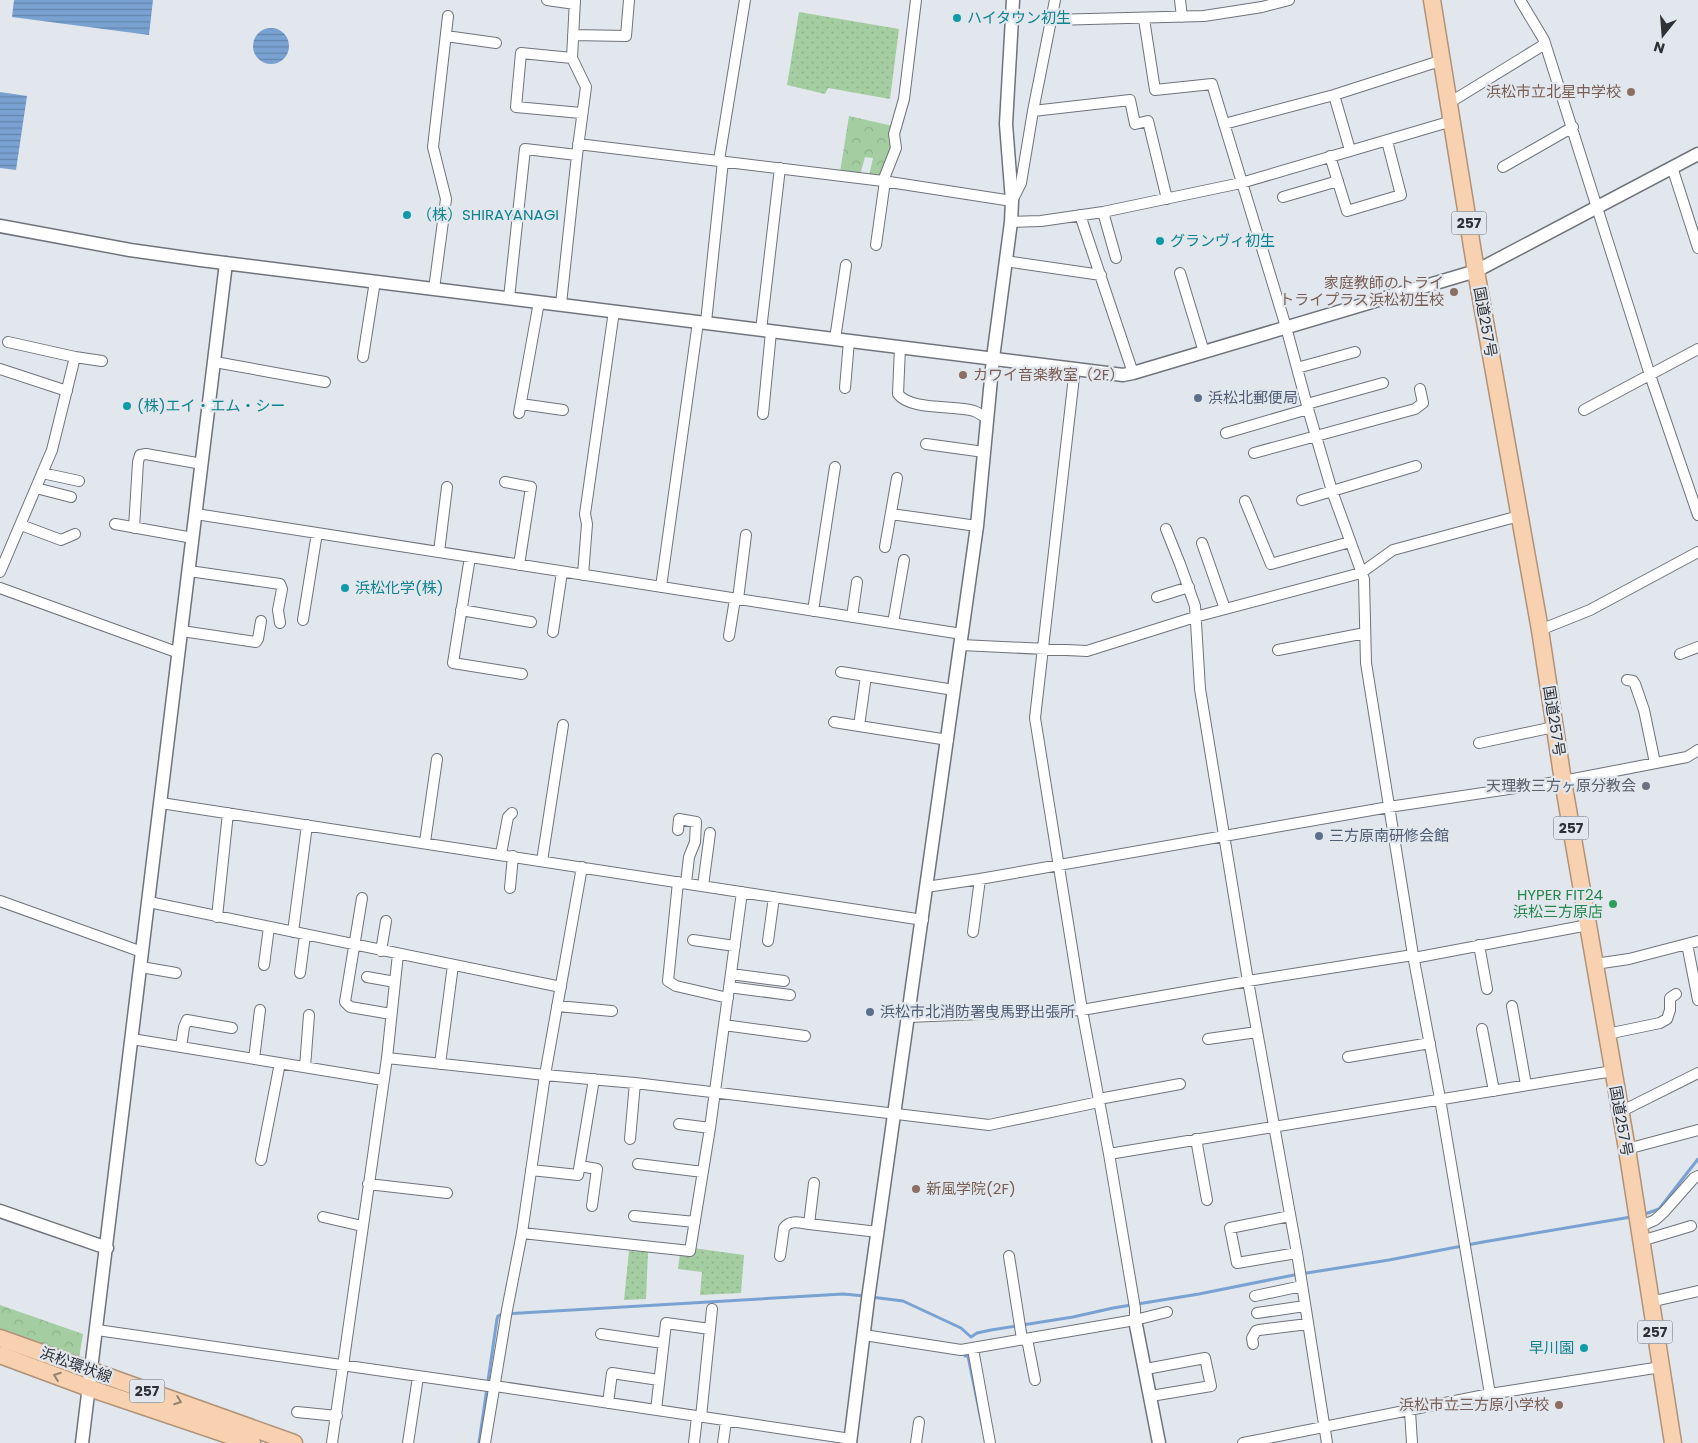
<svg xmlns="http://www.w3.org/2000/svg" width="1698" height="1443" font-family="Poppins,'Noto Sans JP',sans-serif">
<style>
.grass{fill:url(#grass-dots)}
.forest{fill:url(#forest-crowns)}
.water{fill:url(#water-rules)}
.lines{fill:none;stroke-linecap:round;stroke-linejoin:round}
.stream{stroke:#79a2d2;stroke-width:3}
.minor-casing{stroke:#70737a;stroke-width:12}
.tertiary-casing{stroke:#70737a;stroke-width:15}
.trunk-casing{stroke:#b19278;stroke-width:19}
.minor{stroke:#fff;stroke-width:10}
.tertiary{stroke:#fff;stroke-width:12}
.trunk{stroke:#f8d2b0;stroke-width:16}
.oneway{stroke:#948272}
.culture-dot{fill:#0f9aa8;stroke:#e2e7ee;stroke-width:2}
.education-dot{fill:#8d6e63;stroke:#e2e7ee;stroke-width:2}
.service-dot{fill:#5c6f8a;stroke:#e2e7ee;stroke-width:2}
.worship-dot{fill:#6b7280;stroke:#e2e7ee;stroke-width:2}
.leisure-dot{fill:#2e9e5b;stroke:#e2e7ee;stroke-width:2}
.labels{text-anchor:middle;stroke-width:4.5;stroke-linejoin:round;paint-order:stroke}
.shield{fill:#e2e7ee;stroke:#65686c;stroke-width:1}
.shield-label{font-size:14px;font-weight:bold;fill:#303134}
.culture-label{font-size:15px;fill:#0d838f;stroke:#e2e7ee;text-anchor:start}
.education-label{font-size:15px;fill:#785e54;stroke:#e2e7ee;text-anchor:end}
.street-label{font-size:15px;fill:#303134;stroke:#e2e7ee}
.service-label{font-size:15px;fill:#4e5e75;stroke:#e2e7ee;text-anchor:start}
.worship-label{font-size:15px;fill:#5b616d;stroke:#e2e7ee;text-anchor:end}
.leisure-label{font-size:15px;fill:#27864d;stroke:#e2e7ee;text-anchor:end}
</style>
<defs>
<pattern id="grass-dots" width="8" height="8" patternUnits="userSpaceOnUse" patternTransform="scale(1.25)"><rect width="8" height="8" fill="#a4cea1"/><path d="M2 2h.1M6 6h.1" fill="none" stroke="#8eb18b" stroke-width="1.8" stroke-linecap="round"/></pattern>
<pattern id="forest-crowns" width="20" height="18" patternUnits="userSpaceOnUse" patternTransform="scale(1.25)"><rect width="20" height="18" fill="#a4cea1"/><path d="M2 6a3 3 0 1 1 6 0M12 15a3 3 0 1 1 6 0" fill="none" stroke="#8eb18b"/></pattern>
<pattern id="water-rules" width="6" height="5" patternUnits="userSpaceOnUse" patternTransform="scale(1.25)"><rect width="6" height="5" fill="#79a2d2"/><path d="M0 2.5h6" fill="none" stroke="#6485ab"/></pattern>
</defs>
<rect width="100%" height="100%" fill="#e2e7ee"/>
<path class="grass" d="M799,12L899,29L890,99L828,88L825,94L787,85Z
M693,1248L744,1255L741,1293L700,1295L702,1272L678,1269L680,1253Z
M629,1251L648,1252L646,1299L624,1300Z"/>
<path class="forest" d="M849,116L893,126V148L881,177L869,176L873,158L865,157L860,175L840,172Z
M0,1305L83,1334L79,1358L0,1329Z"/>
<path class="water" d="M14,0H153L149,35L12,17Z
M253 46a18 18 0 1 1 36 0a18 18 0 1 1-36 0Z
M0,92L27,96L16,170L0,168Z"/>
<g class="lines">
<path class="stream" d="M1642,1215L1659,1209L1698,1159
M871,1297L903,1301L961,1328L971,1337L977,1333L991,1330L1073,1317L1113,1308L1199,1294L1294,1275L1389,1260L1483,1242L1631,1217
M965,1356H968L982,1425
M479,1443L497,1319L498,1316L502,1314L843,1294L865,1296"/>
<g class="minor-casing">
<path id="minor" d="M547,0L575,4
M1180,0L1182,17
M1520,0L1544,40L1650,375L1698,515
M1144,19L1155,90L1212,84L1286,327L1308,409L1332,491L1364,579L1366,663L1413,955L1439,1093L1490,1394
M1051,20L1204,16L1262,7L1289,0
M573,35L626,36L629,0
M446,36L496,43
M572,58L521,53L516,107L581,113
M1334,95L1350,150
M1449,103L1545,44
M1033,111L1130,100L1135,124L1148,121L1167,199
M1224,124L1334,95L1443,60
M578,144L883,181L1012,201L1021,183L1033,111L1055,0
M1330,156L1347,211L1401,195L1387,141
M719,160L745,0
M1503,167L1573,127
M1672,167L1698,248
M883,181L896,148L894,134L904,99L916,0
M1283,197L1338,181
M1103,212L1116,258
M1080,215L1133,373
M1011,222L1041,221L1103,212L1241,183L1452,121
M876,245L885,181
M1005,261L1101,275
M1180,273L1204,352
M434,289L446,199L433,147L448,16
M509,298L525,149L577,155
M561,304L577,155L586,87L572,58L575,0
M706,322L723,161
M761,330L780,168
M835,339L846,265
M8,342L75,357
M900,347L898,394C911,411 954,405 974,411C979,413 983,416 988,419
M363,357L375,281
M215,362L325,382
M1075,368L1035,718L1082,1010L1109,1154L1135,1308V1320
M1297,368L1355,352
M0,369L67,391
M845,388L849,341
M521,404L563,410
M1307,404L1383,383
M1584,410L1698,349
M519,413L539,302
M763,414L771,332
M1226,433L1308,409
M926,444L984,452
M1254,453L1415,409L1423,403L1420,389
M42,473L79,481
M505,482L531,487L519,565
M36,488L71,497
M1302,500L1416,466
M1245,501L1271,564L1350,542
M196,514L962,634
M891,514L977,526
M115,524L193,538
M21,525L61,540L75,534
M134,528L138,462L140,455L146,454L202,464
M1166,529L1180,564L1195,606L1200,689L1248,981L1297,1253L1327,1443
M1202,543L1225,609
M885,547L897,478
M439,552L447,487
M470,557L453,663L522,674
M189,571L280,584L282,589L278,610L280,623
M0,572L52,450L75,357L102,361
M583,575L587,524L585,514L614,311
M661,587L698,322
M0,588L179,653
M1157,597L1189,587
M738,599L746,535
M461,610L531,622
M813,611L835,467
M852,617L857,582
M303,620L317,533
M893,623L904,560
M1540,630L1590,610L1698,552
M182,631L256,642L258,639L261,621
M553,632L562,572
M729,636L735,599
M961,645L1087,651L1195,617L1361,573L1393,550L1519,516
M1278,650L1365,633
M1680,654L1698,647
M841,672L866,676
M1627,680L1633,681L1635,684L1644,710L1655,763
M834,722L859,726
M948,740L859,726L866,676L954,690
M1479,743L1554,727
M161,803L923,920
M678,830L679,819L696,822L695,842L689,857L686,883
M425,842L437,759
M501,854L508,817L512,813
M542,861L563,725
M678,882L668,981L676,986L728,998
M703,886L710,833
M926,887L980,879L1389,807L1563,781L1687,757L1698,750
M510,888L513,856
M362,898L345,1002L350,1007L391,1014
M0,901L142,952
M149,902L561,987
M217,917L228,813
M293,932L307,825
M973,932L980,879
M693,940L735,946
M768,941L774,897
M1687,944L1698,1000
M1479,945L1487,989
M381,951L386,921
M1414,958L1588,925
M1595,964L1629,959L1698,941
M264,965L269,927
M141,967L176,973
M300,973L305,935
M731,974L784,981
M367,977L395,982
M729,987L790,995
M557,1006L612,1011
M1512,1006L1526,1085
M908,1017L1082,1010L1248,981L1413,955
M724,1025L805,1036
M1482,1029L1494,1091
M1607,1034L1660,1023L1667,1019L1670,1010V998L1676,994
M132,1039L383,1080
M1208,1039L1257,1032
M181,1047L184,1027L187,1020L232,1028
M1348,1057L1430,1043
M387,1058L545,1075L635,1083L989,1125L1099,1102
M254,1059L260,1010
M440,1064L453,965
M305,1067L309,1015
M1099,1099L1180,1084
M1620,1112L1698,1073
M679,1124L710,1128
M630,1139L635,1083
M1196,1139L1207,1200
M1627,1149L1698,1130
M1109,1154L1613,1071
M261,1160L280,1063
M638,1164L703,1172
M580,1166L597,1169L592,1206
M531,1170L578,1175L594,1079
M814,1183L809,1224L878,1232
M368,1184L447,1193
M634,1216L695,1222
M1290,1216L1230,1228L1237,1263L1297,1253
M323,1217L362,1226
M1639,1227L1655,1220L1664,1212L1694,1178L1698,1176
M522,1233L690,1251L710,1128L742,892
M1641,1241L1691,1226
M780,1256L784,1228C790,1219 801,1223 809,1224
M1009,1256L1022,1339
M1255,1296L1302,1286
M1650,1302L1698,1291
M1257,1313L1305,1306
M97,1330L495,1387
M601,1334L663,1343
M864,1335L961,1350L1135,1320L1167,1312
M1027,1339L1035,1380
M1253,1344L1252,1338L1256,1331L1259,1330L1308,1324
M973,1349L990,1443
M1146,1369L1205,1358L1211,1386L1151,1396
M495,1386L851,1439
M608,1403L612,1373L659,1380
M656,1410L666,1323L710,1329
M1410,1411L1412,1443
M297,1412L337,1416
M701,1417L712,1309
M332,1443L387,1058L398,954
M408,1443L418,1377
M485,1443L507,1310L522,1233L545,1075L582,867
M694,1443L697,1417
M723,1443L726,1421
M916,1443L919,1422
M1243,1443L1490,1394L1661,1367"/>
</g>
<g class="tertiary-casing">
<path id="tertiary" d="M0,226L130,250L201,260L1123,375L1133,373L1476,271L1698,154
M0,1211L107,1248
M1135,1320L1159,1443
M82,1443L226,263
M850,1443L868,1299L977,526L993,358L1011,222L1012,201L1006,124L1013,0"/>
</g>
<g class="trunk-casing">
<path id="trunk" d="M1432,0L1476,271L1540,630L1563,781L1627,1149L1673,1443
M0,1338L294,1443
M0,1355L89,1388L252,1443"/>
</g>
<use href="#minor" class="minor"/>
<use href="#tertiary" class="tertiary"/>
<use href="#trunk" class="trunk"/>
</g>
<defs><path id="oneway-chevron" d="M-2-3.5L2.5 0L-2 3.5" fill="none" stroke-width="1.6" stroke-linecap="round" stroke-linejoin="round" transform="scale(1.25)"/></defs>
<g class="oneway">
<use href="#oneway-chevron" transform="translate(57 1376) rotate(-160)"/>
<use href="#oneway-chevron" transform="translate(178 1401) rotate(20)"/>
</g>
<g class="culture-dot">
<circle cx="957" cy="18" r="5"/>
<circle cx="407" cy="215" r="5"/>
<circle cx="1160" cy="241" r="5"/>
<circle cx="127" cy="406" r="5"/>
<circle cx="345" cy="588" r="5"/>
<circle cx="1584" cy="1348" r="5"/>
</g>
<g class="education-dot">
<circle cx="1631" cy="92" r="5"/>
<circle cx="1454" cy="292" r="5"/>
<circle cx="963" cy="375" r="5"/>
<circle cx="916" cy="1189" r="5"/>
<circle cx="1559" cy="1405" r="5"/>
</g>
<g class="service-dot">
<circle cx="1198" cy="398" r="5"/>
<circle cx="1319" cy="836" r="5"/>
<circle cx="870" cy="1012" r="5"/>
</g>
<circle class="worship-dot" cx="1646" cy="786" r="5"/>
<circle class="leisure-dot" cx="1613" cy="904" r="5"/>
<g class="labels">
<g class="shield">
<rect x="1451.5" y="211.5" width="35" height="23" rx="4"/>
<rect x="1553.5" y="816.5" width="35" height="23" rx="4"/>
<rect x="1637.5" y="1320.5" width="35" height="23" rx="4"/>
<rect x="129.5" y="1379.5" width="35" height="23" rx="4"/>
</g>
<g class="shield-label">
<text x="1469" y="228">257</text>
<text x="1571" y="833">257</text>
<text x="1655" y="1337">257</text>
<text x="147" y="1396">257</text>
</g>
<g class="culture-label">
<text x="967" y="23">ハイタウン初生</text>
<text x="417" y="220">（株）SHIRAYANAGI</text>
<text x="1170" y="246">グランヴィ初生</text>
<text x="137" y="411">(株)エイ・エム・シー</text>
<text x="355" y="593">浜松化学(株)</text>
<text x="1574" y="1353" text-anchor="end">早川園</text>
</g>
<g class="education-label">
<text x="1621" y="97">浜松市立北星中学校</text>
<text x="1444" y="288">家庭教師のトライ<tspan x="1444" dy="17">トライプラス浜松初生校</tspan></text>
<text x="973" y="380" text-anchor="start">カワイ音楽教室（2F）</text>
<text x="926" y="1194" text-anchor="start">新風学院(2F)</text>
<text x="1549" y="1410">浜松市立三方原小学校</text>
</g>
<g class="street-label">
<text transform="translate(1485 322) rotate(80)" y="5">国道257号</text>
<text transform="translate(1554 721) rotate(81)" y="5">国道257号</text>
<text transform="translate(1621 1121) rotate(80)" y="5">国道257号</text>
<text transform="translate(76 1365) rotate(20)" y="5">浜松環状線</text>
</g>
<g class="service-label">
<text x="1208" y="403">浜松北郵便局</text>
<text x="1329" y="841">三方原南研修会館</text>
<text x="880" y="1017">浜松市北消防署曳馬野出張所</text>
</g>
<g class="worship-label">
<text x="1636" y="791">天理教三方ヶ原分教会</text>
</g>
<g class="leisure-label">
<text x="1603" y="900">HYPER FIT24<tspan x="1603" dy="17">浜松三方原店</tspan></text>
</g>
</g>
<g transform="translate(1663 35) rotate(197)" stroke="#e2e7ee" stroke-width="4" paint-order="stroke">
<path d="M0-4L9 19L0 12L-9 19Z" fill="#303134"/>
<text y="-8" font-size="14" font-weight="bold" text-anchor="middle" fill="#303134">N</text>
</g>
</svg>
